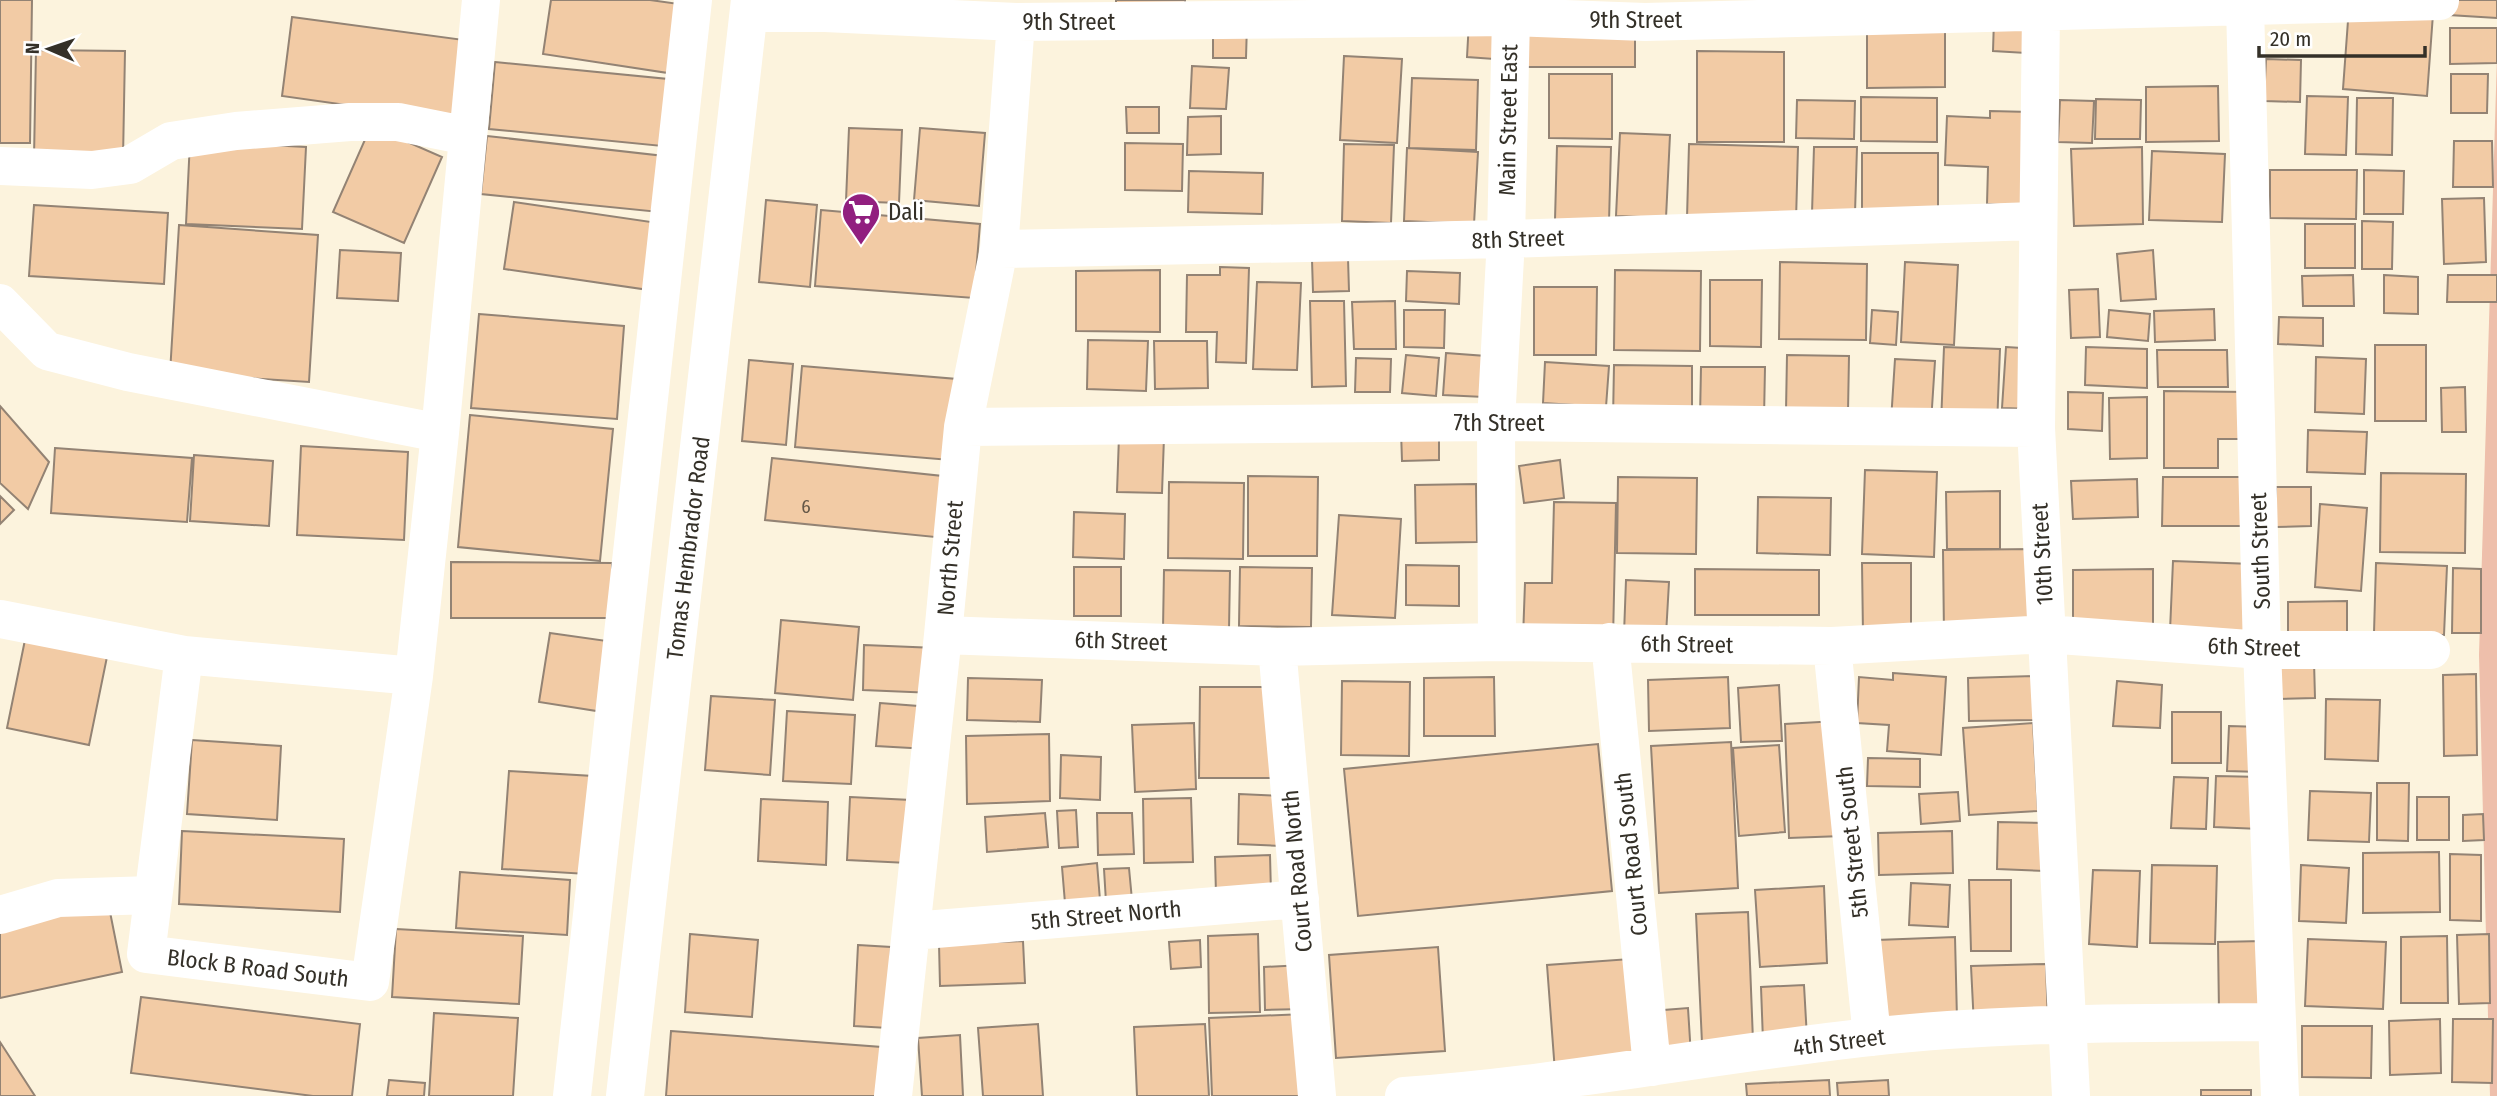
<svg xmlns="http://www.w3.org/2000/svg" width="2497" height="1096" font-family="'Fira Sans Condensed',sans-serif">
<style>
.green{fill:#eebfab}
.building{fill:#f2cba5;stroke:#938374;stroke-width:2}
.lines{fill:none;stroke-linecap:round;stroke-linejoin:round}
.minor{stroke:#fff;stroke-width:38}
.tertiary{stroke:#fff;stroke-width:38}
.labels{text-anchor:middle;stroke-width:5;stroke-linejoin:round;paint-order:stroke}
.number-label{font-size:19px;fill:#645747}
.street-label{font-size:23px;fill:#343028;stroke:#fff}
.poi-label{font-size:23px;fill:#343028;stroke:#fff;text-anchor:start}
</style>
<rect width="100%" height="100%" fill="#fcf3dd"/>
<path class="green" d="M2497,56V1096H2490L2479,655Z"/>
<path class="building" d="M0,0H32L30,143H0Z
M551,0H650L679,4L668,73L543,54Z
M1116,0H1185V4L1116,5Z
M2450,0H2497V18L2449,15Z
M2349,7L2433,14L2427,96L2343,89Z
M292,17L464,40L453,120L282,96Z
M1994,19L2027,20L2026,53L1993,51Z
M1469,21L1496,22L1494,59L1467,57Z
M1213,24H1247L1246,58H1213Z
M1945,24V87L1867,88V25Z
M1527,25H1635V67H1526Z
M2450,28H2497V63L2450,64Z
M36,50L125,51L123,159L34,158Z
M1697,51L1784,52V142H1697Z
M1344,56L1402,59L1397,143L1340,140Z
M2266,59L2301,60L2300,102L2264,101Z
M495,62L668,79L662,146L489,129Z
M1192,66L1229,68L1226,109L1190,108Z
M1549,74H1612V139L1549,138Z
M2451,74H2488L2487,113H2451Z
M1412,78L1478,80L1476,150L1409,148Z
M2218,86L2219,141L2146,142V87Z
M2307,96L2348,97L2346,155L2305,154Z
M1861,97L1937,98V142L1861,141Z
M2357,98H2393L2392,155L2356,154Z
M2096,99L2141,100L2140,139H2095Z
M1797,100L1855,101L1854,139L1796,138Z
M2060,100L2094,101L2092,143L2058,142Z
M1126,107H1159V133H1127Z
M1990,111L2030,112L2027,207L1987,204L1988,167L1945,165L1947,116L1990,118Z
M1221,116V154L1187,155L1188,117Z
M371,126L442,157L404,243L333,212Z
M849,128L902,130L899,203L846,201Z
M920,128L985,133L979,206L914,200Z
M1620,133L1670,135L1666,218L1616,216Z
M487,136L664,156L659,212L481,194Z
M190,141L306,147L302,229L186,224Z
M2454,141H2492L2493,187H2453Z
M1125,143L1183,144L1182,191L1125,190Z
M1344,144L1394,145L1391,223L1342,221Z
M1689,144L1798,147L1796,221L1687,218Z
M1557,146L1611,147L1609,222L1555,220Z
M1814,147H1857L1855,213H1812Z
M2142,147L2143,224L2074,226L2071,149Z
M1407,148L1478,152L1474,224L1404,221Z
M2152,151L2225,154L2222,222L2149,220Z
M1862,153H1938V211H1862Z
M2270,170H2357L2356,219L2270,218Z
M2364,170L2404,171L2403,214H2364Z
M1189,171L1263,173L1262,214L1188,212Z
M2484,198L2486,262L2444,264L2442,199Z
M766,200L817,205L810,287L759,282Z
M514,202L658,223L649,290L504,269Z
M34,205L168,213L164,284L29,276Z
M821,210L980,224L974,298L815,286Z
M2362,221L2393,222L2392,269H2362Z
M2305,224H2355V268H2305Z
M179,225L318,235L309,382L170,373Z
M340,250L401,253L398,301L337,298Z
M2153,250L2156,299L2121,301L2117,254Z
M1348,258L1349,291L1313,292L1312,260Z
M1780,262L1867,264L1866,340L1779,339Z
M1905,262L1958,265L1954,345L1901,342Z
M1220,267L1249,268L1246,363L1216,362L1217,332H1186L1187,275H1220Z
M1160,270V332L1076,331V271Z
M1615,270L1701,271L1700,351L1614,350Z
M1407,271L1460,273L1459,304L1406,301Z
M2353,275L2354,306H2303L2302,276Z
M2384,275L2418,277V314L2384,313Z
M2448,275H2497V302H2447Z
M1710,280H1762L1761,347L1710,346Z
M1257,282L1301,283L1297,370L1253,369Z
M1534,287H1597L1596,355H1534Z
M2098,289L2100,337L2071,338L2069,290Z
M1310,301H1344L1346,386L1312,387Z
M1395,301L1396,349H1354L1352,302Z
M2214,309L2215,340L2155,342L2154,311Z
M1404,310H1445L1444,348L1404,347Z
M1872,310L1898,312L1896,345L1870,343Z
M2109,310L2150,314L2148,341L2107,337Z
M479,314L624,326L617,419L471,408Z
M2279,317L2323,318V346L2278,344Z
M1088,340L1148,341L1146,391L1087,389Z
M1154,341H1207L1208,388L1155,389Z
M2375,345H2426V421H2375Z
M1944,347L2000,349L1997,426L1941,424Z
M2006,347L2036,349L2033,409L2002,408Z
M2086,347L2147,349V388L2085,385Z
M2157,350H2227L2228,387H2158Z
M1446,353L1486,356L1484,397L1443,395Z
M1406,355L1439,358L1436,396L1402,393Z
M1787,355L1849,356L1848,412L1786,411Z
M2316,357L2366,359L2364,414L2315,412Z
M1356,358L1391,359L1390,392H1355Z
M1895,359L1935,361L1931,423L1891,421Z
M749,360L793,364L786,445L742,441Z
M1545,362L1609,366L1606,407L1543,403Z
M1614,365L1692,366V422L1613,420Z
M802,366L957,379L950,460L795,447Z
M1701,367H1765L1764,419L1700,418Z
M2465,387L2466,432H2442L2441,388Z
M2164,391L2247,392L2248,439H2218V468H2164Z
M2068,392L2103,393L2102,431L2068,429Z
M2147,397V458L2110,459L2109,398Z
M0,406L49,462L28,509L0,483Z
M470,415L613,429L600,561L458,547Z
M2308,430L2367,432L2365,474L2307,472Z
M1401,431H1439V460L1402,461Z
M1119,436L1164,437L1162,493L1117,492Z
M301,446L408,452L404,540L297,535Z
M55,448L192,458L187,522L51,513Z
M194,455L273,461L269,526L190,521Z
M772,458L952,477L945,538L765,520Z
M1560,460L1564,498L1524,503L1519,466Z
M1865,470L1937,472L1934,557L1862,554Z
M2381,473L2466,474L2465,553L2380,552Z
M1248,476L1318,477L1317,556H1248Z
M1618,477L1697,478L1696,554L1617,553Z
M2163,477H2256V526H2162Z
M2137,479L2138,517L2073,519L2071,481Z
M1169,482L1244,483L1243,559L1168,558Z
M1476,484L1477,542L1416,543L1415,485Z
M2276,487H2311V526L2276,527Z
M2000,491V549H1947L1946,492Z
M0,496L14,510L0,524Z
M1758,497L1831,498L1830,555L1757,553Z
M1554,502L1616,503L1613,640L1523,638L1525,583H1552Z
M2320,504L2367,508L2361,591L2315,587Z
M1074,512L1125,514L1124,559L1073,557Z
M1339,515L1401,519L1395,618L1332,615Z
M2034,549L2035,633L1944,634L1943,550Z
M2173,561L2252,564L2248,635L2170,631Z
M451,562L612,563V618H451Z
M1862,563H1911V634H1863Z
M2376,563L2447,566L2444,635L2374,633Z
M1406,565L1459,566V606L1406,605Z
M1074,567H1121V616H1074Z
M1240,567L1312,568L1311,627L1239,626Z
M2453,568L2481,569V633H2452Z
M1695,569L1819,570V615H1695Z
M2153,569V631H2073V570Z
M1164,570L1230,571L1229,630L1163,629Z
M1626,580L1669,582L1666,635L1624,634Z
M2347,601V636L2288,637V602Z
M781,620L859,627L853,700L775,693Z
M550,633L614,642L603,712L539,702Z
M26,635L108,652L89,745L7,728Z
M864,645L936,648L934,693L863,690Z
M2314,661L2315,698L2278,699L2277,662Z
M1893,673L1946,677L1941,755L1887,751L1889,725L1857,723L1859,677L1893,680Z
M2476,674L2477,755L2444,756L2443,675Z
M2033,676L2034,720L1969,721L1968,678Z
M1494,677L1495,736H1424V678Z
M1728,677L1730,728L1649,731L1648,680Z
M968,678L1042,680L1040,722L967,720Z
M1342,681L1410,682L1409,756L1341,755Z
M2117,681L2162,685L2160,728L2113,726Z
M1779,685L1782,741L1741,742L1738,688Z
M1200,687H1274L1273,778H1199Z
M711,696L775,700L770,775L705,770Z
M2326,699L2380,700L2378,761L2325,759Z
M880,703L931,707L928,749L876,746Z
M787,711L855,715L851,784L783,781Z
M2172,712H2221V763H2172Z
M1837,721L1842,836L1789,838L1785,724Z
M1194,723L1196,789L1135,792L1132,725Z
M2033,723L2038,811L1969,815L1963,728Z
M2229,726L2262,727L2261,772L2227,771Z
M1049,734L1050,801L967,804L966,736Z
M192,740L281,746L277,820L187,814Z
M1731,742L1738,888L1659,893L1651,746Z
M1598,744L1612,891L1358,916L1344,769Z
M1779,745L1785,832L1739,836L1733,748Z
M1061,755L1101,757L1100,800L1060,798Z
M1868,758L1920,759V787L1867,786Z
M509,771L593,776L587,874L502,869Z
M2216,776L2262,777L2260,829L2214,827Z
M2174,777L2208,778L2206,829L2171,828Z
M2377,783H2409L2408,841L2377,840Z
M2310,791L2371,793L2369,842L2308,840Z
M1958,792L1960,821L1921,824L1919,794Z
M1239,794L1282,796L1281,846L1238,844Z
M850,797L911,800L908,863L847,860Z
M2417,797H2449V840H2417Z
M1191,798L1193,862L1144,863L1143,799Z
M761,799L828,802L826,865L758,861Z
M1076,810L1078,847L1059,848L1057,811Z
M1045,813L1048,847L987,852L985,817Z
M1097,813H1132L1134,854L1098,855Z
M2483,814L2484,840L2463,841V815Z
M1998,822L2047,823L2045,871L1997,869Z
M182,831L344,839L340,912L179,904Z
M1952,831L1953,873L1879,875L1878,833Z
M2439,852L2440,912L2363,913V853Z
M2450,854L2481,855V921L2450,920Z
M1270,855L1271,893L1216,894L1215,857Z
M1097,863L1100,900L1065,903L1062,867Z
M2152,865L2217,866L2215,944L2150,943Z
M2301,865L2349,868L2346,923L2299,921Z
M1129,868L1132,900L1106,902L1104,869Z
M2093,870L2140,871L2137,947L2089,944Z
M460,872L570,880L567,935L456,928Z
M1969,880H2011V951H1971Z
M1911,883L1950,885L1948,927L1909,925Z
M1824,886L1827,963L1760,967L1755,890Z
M108,902L122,972L0,998V924Z
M1748,912L1753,1041L1702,1043L1696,914Z
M396,929L523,936L519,1004L392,997Z
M690,934L758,940L752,1017L685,1012Z
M1258,934L1260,1012L1209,1013L1208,936Z
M2489,934L2490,1003L2459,1004L2457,935Z
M2447,936L2448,1003H2401V937Z
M1955,937L1957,1019L1879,1022L1877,940Z
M2308,939L2386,942L2383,1009L2305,1006Z
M1200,940L1201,967L1171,969L1169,942Z
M1023,941L1025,983L940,986L939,944Z
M2263,941L2264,1010L2219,1012L2218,942Z
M858,945L891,947L888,1028L854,1026Z
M1438,947L1445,1051L1336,1058L1329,955Z
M1630,959L1637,1066L1555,1072L1547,965Z
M2046,964L2048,1024L1974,1026L1971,966Z
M1303,965L1304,1009L1265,1010L1264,967Z
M1804,985L1807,1038L1763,1041L1761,987Z
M141,997L360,1024L352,1096H313L131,1073Z
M1688,1008L1691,1056L1667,1057L1664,1010Z
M434,1013L518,1018L513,1096H429Z
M1304,1014L1306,1096H1212L1209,1018Z
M2440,1019L2441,1073L2390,1075L2389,1021Z
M2453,1019H2493L2492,1083L2452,1082Z
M1038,1024L1043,1096H983L978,1028Z
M1205,1024L1209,1096H1137L1134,1027Z
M2302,1026H2372L2371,1078L2302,1077Z
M671,1031L895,1048L891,1096H666Z
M960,1035L963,1096H922L918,1038Z
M0,1042L35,1096H0Z
M389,1080L425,1083L424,1096H387Z
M1829,1080L1830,1096H1747L1746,1084Z
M1888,1080L1889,1096H1838L1837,1083Z
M2201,1090H2251V1096H2201Z"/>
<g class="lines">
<path class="minor" d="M2245,6L2262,650L2280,1096
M2041,11L2036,428L2071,1096
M749,13H825L1016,22L1511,17L1645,22L2440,1
M0,166L92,170L130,165L171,141L236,131L350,122H398L468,136
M999,249L1506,239L2037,221
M0,303L47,351L128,372L440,433
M963,427L1496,422L2036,428
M0,619L184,655L414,676
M943,635L1277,647L1497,642L1832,646L2046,634L2262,650H2431
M1497,642L1496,422L1506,239L1511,17
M1610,642L1652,1067
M1832,646L1872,1037
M1277,647L1317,1096
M184,655L146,954L370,982L414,676L440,433L481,0
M0,915L58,898L152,895
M912,931L1300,899
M893,1096L943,635L963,427L999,249L1016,22
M1404,1096C1560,1085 1714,1054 1870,1037C2005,1022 2141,1023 2277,1022"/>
<path class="tertiary" d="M572,1096L693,0
M625,1096L750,0"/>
</g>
<defs>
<g id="supermarket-pin" transform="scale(2.0125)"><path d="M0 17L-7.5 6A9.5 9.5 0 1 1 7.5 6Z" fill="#911f7f" stroke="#fff"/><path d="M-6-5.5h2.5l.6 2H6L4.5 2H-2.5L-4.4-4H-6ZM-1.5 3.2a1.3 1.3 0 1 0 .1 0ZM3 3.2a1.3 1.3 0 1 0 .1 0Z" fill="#fff"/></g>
</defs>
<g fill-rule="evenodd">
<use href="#supermarket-pin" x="861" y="212"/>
</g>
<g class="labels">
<g class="number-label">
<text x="806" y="513">6</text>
</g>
<g class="street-label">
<text x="1636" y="28">9th Street</text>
<text x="1069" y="30">9th Street</text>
<text transform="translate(1508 120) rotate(-89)" y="8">Main Street East</text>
<text transform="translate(1518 239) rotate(-2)" y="8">8th Street</text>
<text x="1499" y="431">7th Street</text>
<text transform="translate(688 548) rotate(-83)" y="8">Tomas Hembrador Road</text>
<text transform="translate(2260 551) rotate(-92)" y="8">South Street</text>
<text transform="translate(2042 554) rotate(-93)" y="8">10th Street</text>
<text transform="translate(950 558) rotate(-85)" y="8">North Street</text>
<text transform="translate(1121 641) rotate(2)" y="8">6th Street</text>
<text transform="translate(1687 644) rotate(1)" y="8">6th Street</text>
<text transform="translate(2254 647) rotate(2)" y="8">6th Street</text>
<text transform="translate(1852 842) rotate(-96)" y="8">5th Street South</text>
<text transform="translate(1631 854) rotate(-96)" y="8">Court Road South</text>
<text transform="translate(1297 871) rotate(-95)" y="8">Court Road North</text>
<text transform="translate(1106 915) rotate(-5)" y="8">5th Street North</text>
<text transform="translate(258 968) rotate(7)" y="8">Block B Road South</text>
<text transform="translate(1839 1042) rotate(-7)" y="8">4th Street</text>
</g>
<g class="poi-label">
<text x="888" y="220">Dali</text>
</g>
</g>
<g transform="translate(49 49) rotate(272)" stroke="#ffffff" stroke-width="5" paint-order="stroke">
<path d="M0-5L12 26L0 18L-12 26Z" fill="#343028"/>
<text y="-10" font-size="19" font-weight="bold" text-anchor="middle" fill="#343028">N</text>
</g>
<path d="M2259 46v10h166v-10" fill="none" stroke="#343028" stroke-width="3.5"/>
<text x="2270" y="46" font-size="21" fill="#343028" stroke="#ffffff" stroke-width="5" paint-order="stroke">20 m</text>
</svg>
